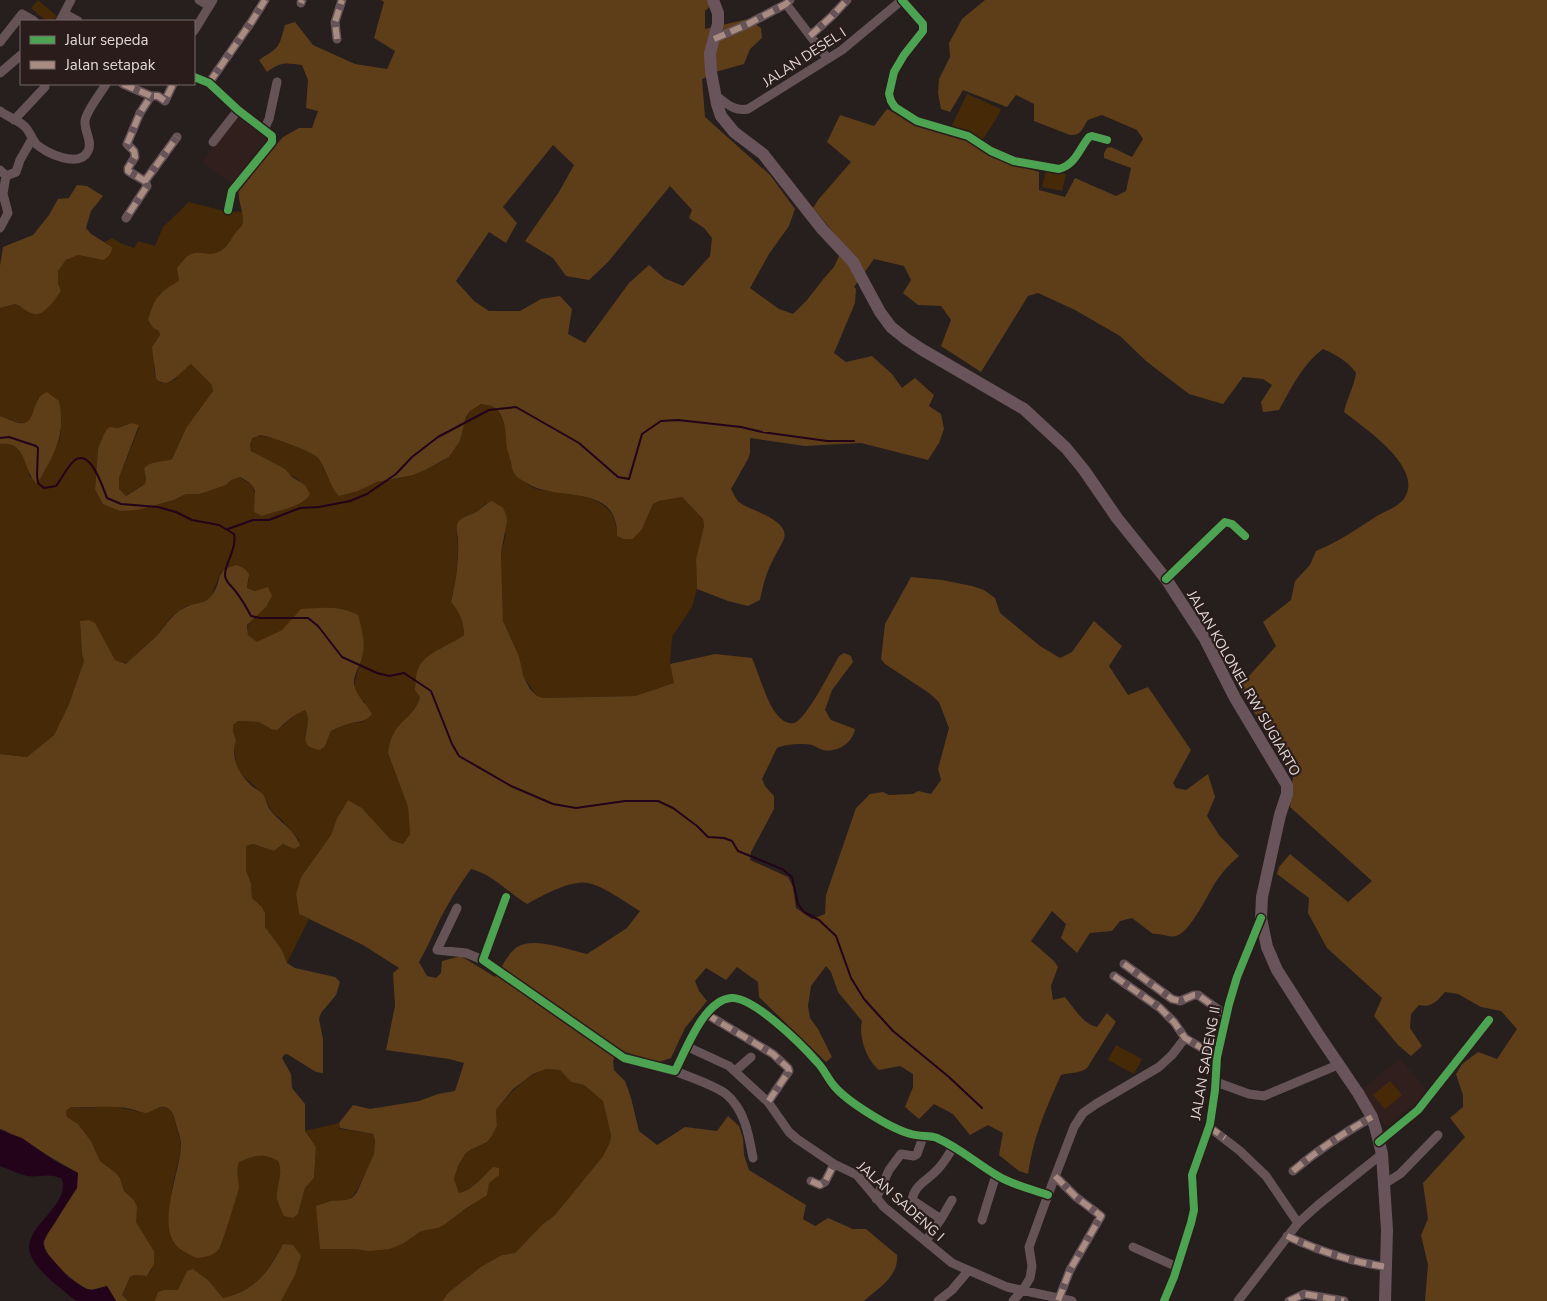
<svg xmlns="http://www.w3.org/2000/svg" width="1547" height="1301" font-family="'Nunito Sans',sans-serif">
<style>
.built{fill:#311f1e}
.green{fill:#462907}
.forest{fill:#5e3d19;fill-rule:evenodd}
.water{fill:#23031a}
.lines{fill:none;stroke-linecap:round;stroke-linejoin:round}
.stream{stroke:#23031a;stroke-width:2}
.minor{stroke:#665358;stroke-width:9}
.secondary{stroke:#68545a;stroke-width:12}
.quiet{stroke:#a88b81;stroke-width:6;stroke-dasharray:12 6;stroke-linecap:butt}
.cycleway-casing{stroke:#2a1c1b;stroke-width:11}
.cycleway{stroke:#4ca352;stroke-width:8}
.labels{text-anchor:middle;stroke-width:4.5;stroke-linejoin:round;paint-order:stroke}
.street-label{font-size:14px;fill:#e2d9d8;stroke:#2a1c1b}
</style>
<rect width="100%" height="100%" fill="#261f1e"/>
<path class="built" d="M237,115L268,138L233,185L202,162Z
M1400,1058L1429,1093L1386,1127L1361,1090Z"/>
<path class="green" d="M38,0L57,16L53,21H46L31,8Z
M967,94L1001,109C995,124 988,129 982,142L951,127Z
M1046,170L1066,174L1062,191L1042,187Z
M189,202L224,211L243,212L242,226C233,232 231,244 222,250C210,258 203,250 192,254C186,256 181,263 178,268L179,282L160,293L148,320L153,328L159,331L160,335L154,344V370L156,379L161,383L175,380L183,369L191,364L212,385L214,388L213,391L186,428L172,459L162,463H152L144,469L146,478L145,484L125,496L119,489V478L139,428L132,423L118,428L114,427L98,449L95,489L156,504L174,500L186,494H199L206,492L226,485L231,480L239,477L252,485L255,494L270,513L300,481L275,464L253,453L250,448L252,439L259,435L281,440L315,454L321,463L333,488L358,491L377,482L413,475L443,461L449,457L460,441L464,423L470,411L481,404C484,405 489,405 492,406C509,415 506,450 512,467C513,471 529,486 534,488C540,491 549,491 556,492C585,496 617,499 617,536L622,539H633L645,523L653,504L659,501L682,497L703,519L704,526L696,559L697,589L692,607L672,637L670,664L674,683L635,696L543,698L537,696L524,678L519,656L503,621L501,553L506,534L486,503L476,512L464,517L456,527C460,552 457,577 451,601C459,611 464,622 464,635L453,643L440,648L419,703L393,734L388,753L408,807L410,834L403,844L391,840L362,808L348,800L337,818L331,835L301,877L296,894L299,914L309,919L287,963L282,950L265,927V913L262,907L252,898L251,883L246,870V846L253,844L274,851L283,844L294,849L299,840L282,820L272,812L263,794L240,773L236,763L234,746L236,739L233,731V725L238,721L259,722L271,729L283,726L292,717L305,710C311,719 308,726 305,736L325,746L331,731L350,723L363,722L365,702C345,691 360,670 363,654C363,647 362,641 363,634L287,625L282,630L257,643L248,635C247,624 248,623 257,617L255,591L247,588L249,578L221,571L211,597L202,603L186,606L171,617L159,633L126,664L115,660L107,646L80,621L82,654L84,661L69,704L54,735L27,757L0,754V444C21,442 26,460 30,478L45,471L59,441L61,431L38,398C35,404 35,412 32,418C25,428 9,419 0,416V308L15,304L33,314L58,284V271L66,260L72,257L78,255L97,259L112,247L105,242L112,238L120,243L134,248L138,241L155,246L163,227Z
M1116,1045L1142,1059L1134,1074L1108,1060Z
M546,1069L560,1070L571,1082L584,1085L603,1101L611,1135L610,1142L603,1156L555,1215L543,1224L515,1253L502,1255L482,1266L449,1292L442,1301H281L283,1244C268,1271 255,1291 223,1298L209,1281L187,1271L178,1291L164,1290L156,1298L155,1301H128L122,1295L130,1277L134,1275L147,1276L151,1271L154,1251L135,1222L136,1207L134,1200L124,1191L120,1178L116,1173L100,1161L91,1141L78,1124L67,1117L66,1111L71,1107L84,1108L111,1106L145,1113L156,1108L163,1107L169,1109L173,1114L180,1141L181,1149L172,1188L169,1215L239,1188L236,1167L239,1162C255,1156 262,1152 278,1161L281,1173L277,1193L298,1214L305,1188L314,1178L316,1147L305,1131L339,1123L340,1129L373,1134C375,1141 376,1146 374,1154C372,1161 356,1195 350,1199C345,1202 337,1201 331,1201L354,1249L368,1251L404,1243L421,1230L438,1228L444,1225L465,1209L471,1206L493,1167C483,1176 472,1190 459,1193L454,1179L458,1166L465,1154L470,1150L487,1142L497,1126L496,1110C511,1092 524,1077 546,1069Z
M1390,1081L1402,1095L1385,1109L1373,1095Z"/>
<path class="forest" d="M381,0H717L705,11V29L748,19L761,28L762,38L750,49L744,64L719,71L702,79L705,117L770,175L795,209L789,226L769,254L750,288L779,309L793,314L807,300L825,277L834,267L844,245L813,208L818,200L851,162L827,142L840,115L874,126L887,109L924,128L959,137L1002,160L1039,172V190L1065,197L1075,178L1116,196L1126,191L1131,168L1104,158V153L1107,148L1111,147L1132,157L1143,139L1137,130L1102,115L1088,120C1082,128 1082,136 1070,135L1034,121V104L1016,95L1007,107L963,90L950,112L941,109L938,93L939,79L950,57L949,43L962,19L985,0H1547V1301H1425L1428,1265L1421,1235L1428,1219L1423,1183L1465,1137L1450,1118L1463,1107V1095L1456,1074L1462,1064L1478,1052L1497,1059L1517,1029L1501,1011L1481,1007L1458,994L1445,992C1437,1001 1432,1008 1419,1005L1411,1014L1410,1028L1422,1046L1411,1056L1398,1045L1374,1016L1382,998L1327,948L1308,913L1309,898L1277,874L1279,867L1290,854L1348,902L1372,881L1290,807L1293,777L1239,687L1276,646L1263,622L1291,600L1295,581L1310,565L1316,551C1340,541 1355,530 1377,516C1385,511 1396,508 1403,500C1427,469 1364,428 1344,412C1347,398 1354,387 1356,373C1349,362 1335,354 1323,349C1302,365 1292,387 1279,410L1263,412L1261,402L1272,385L1263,379L1243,377L1223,404L1189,394L1146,361L1120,336L1075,310L1038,293L1028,296L981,372L941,346L951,320L941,306L918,305L903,293L911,280L904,266L874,259L854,287L856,289L855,303L834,353L846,362L872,356L892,374L902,388L915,378L934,395L929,406L941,414L944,429L939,443L928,460L861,443L805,446L750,438V453L748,459L731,489C733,493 736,499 739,502C750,511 790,519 784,539C781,546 776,553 773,560C766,572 763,586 760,600L748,606L728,601L697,589L696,559L704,526L703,519L682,497L659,501L653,504L642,529L633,539H623L617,536C618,481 556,503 527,483C523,481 517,478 515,474C512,471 512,467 511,463C510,458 508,453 507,448C505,435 507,414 492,406C489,405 484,405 481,404L470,411L466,417L460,441L449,457L425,470L413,475L377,482L358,491L339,496C330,488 326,468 318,458C314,452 268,435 259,435C259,436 252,438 252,439L250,445L251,451L285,469L292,477L305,485L310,494C304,507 275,511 262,516L254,512L255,491C253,484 246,480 240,477L231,480L226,485L206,492L199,494H186L174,500L137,510L120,511L103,504L95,489L98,449L103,436L107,429L110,427L118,428L132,423L139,425L119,478V489L126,496L145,484L146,478L144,469C150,460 162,463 172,459L186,428L213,391L212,385L191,364C181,371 169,391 156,379L152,347L160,335L159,331L153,328L148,320C154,298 159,292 179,281L177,268C181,263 186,256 191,254C203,250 210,258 222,250C231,244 233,232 242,226C245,212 237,202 239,189L283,137L299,128H312L318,111L306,108L308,80L302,65C286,63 281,61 267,72L259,60C280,46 278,50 285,25L295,22L313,45L355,64L387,69L395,51L374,38L384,2ZM553,145L574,165L559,192L525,241L553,258L566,276L589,280L608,262L670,186L692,210L689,218L704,228L712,238L710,256L683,286L664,278L649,265L629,283L585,343L568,334L572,309L560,296L541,299L520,311H489L474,301L456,281L489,232L506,243L517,223L503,207Z
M77,185L87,186L103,196L91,211L86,228L91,234L112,247C112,254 108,257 103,260L78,255L66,260L58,271V284L61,291C55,299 45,316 34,314C28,313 21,306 15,304L0,308V266L3,247L33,235L49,215L58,199L69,198Z
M47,392L59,401C66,436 54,455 37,484C22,470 28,441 0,444V416C6,418 13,422 20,423C38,425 29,399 47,392Z
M492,501L503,508L506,514L507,521L501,553L503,621L519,656L524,678L530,689L537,696L543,698L635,696L674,683L670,664L715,654L752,658C758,672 767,702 775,712C779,718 787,725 794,723C806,720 832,668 839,656L844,653L851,656L853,662L832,690L825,710L831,720L855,729C853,743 837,753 823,750C819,749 815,746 812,745C802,743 786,744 777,748L762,779L765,786L774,796V809L751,852L750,860L788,877L793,887L796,908L812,919L825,914L826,895L856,808L870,794L883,792L889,795L913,794L918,791L931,794L941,780L938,769L949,728L939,702L929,693L885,664L881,659L885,624L911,577L942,580L972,586L984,590L995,598L1000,613L1040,646L1060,658L1072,652L1094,621L1122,646L1109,666L1128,695L1148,687L1191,750L1173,783L1176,788L1186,790L1208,774L1215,797L1207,816L1219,835L1239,856C1231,863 1223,871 1217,880C1208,893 1191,932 1176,936C1169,938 1160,933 1153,934L1132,918L1120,921L1112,931L1090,933L1077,953L1061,938L1066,924L1052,911L1031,941L1054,961L1058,967L1051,986L1053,1000L1065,997C1074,1008 1083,1024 1097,1027L1107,1013L1116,1022L1087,1068C1078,1074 1071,1072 1061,1075C1046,1108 1033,1138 1028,1174L1019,1171L999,1155L1003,1133L988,1125L970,1135L953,1114L934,1104L919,1119L905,1107L913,1087V1074L900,1066L879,1070C867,1061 858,1036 862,1021L838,992L831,972L826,966L811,986L808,1006L810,1018L818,1029L832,1057L826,1062L759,997L758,982L737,967L726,980L706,968L695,981L699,991L707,1001L685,1028L671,1058L659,1062L618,1050L613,1061L614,1070L625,1081L631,1098L639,1131L657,1145L685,1127L717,1131L728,1116L739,1126L743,1138L744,1155L749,1170L806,1205L803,1219L815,1226L828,1218L853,1229H866L897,1255C899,1277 878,1288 864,1301H442L449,1292L482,1266L502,1255L515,1253L543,1224L555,1215L603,1156L610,1142L611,1135L603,1101L584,1085L571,1082L560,1070L546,1069L533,1074L513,1089L496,1110L497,1126L491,1137L487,1142L470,1150L465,1154L458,1166L454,1179L459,1193C473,1190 483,1176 493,1167L499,1168V1175L489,1183L487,1195L465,1209L444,1225L438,1228L421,1231L404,1243L390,1249L368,1251L354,1249H320L316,1206L331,1201L346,1200L352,1198L357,1192L374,1154L375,1141L373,1134L340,1128L339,1123L353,1105L370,1109L419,1101L438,1094L455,1091L464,1063L449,1059L386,1050L395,1006L393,973L399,968L363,945L299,914L296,894L301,877L331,835L337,818L348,800L362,808L391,840L403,844L410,834L408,807L388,753C389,747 390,739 394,733C400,721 417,712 420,697L415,690C416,683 415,674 419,667C426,652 451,645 464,635C464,622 459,611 451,602C456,582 459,560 458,540C458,533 454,527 459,521C463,516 471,515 476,512C482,508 485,504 492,501ZM471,869C494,875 507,892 527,904C541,896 572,879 588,883C604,886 626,903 640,911L627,928L587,954C570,950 534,937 519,946C509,951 502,967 495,977L461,956L442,961L441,973L436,978L427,976L419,962C427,948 433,934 440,919C449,902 459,885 471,869Z
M237,565L245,569L249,574L247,588L255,591L268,587L272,596L266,607L247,625L248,635L257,642L282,630L301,609C321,608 339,605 358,615C362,629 366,643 362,658C360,666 353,675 354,684C356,696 366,703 372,714C366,722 360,721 351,723C344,725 337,728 331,731L325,746L320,750C291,746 316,726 305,710L292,717L277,730L271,729L259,722L238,721L233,725V731L236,740C230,758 239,775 253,787C256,789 260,791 263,794C266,799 267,806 271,811C281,823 296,831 300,846L294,849L283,844L274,851L253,844L246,846V870L251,883L252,898L262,907L265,913V927L282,950L287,963L295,968L335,977L340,982L336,995L321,1013L319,1019L323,1039V1073L316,1072L287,1054L284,1055L282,1058L291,1074L292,1088L305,1104V1131L316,1147L314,1178L305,1188L298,1214L293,1218L284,1216C281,1209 276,1201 277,1193C278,1181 283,1173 278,1161C262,1152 255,1156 239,1162C235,1171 239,1178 239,1187C238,1193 222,1244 219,1249C215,1255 206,1257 199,1258C194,1258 189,1254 185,1252C151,1236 180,1174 181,1146C181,1139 178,1131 176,1124C175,1120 174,1114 170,1110C162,1102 155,1111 146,1113C142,1113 136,1110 131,1109C111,1105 91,1108 71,1107L66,1111L67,1117L78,1124L91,1141L100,1161L116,1173L120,1178L124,1191L134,1200L137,1207L136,1222L154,1251V1264L147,1276L134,1275L130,1277L122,1295L128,1301H116L107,1286C101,1287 94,1291 88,1289C76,1285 43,1256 44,1243C44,1237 50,1230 53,1226C64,1210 70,1191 78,1173L4,1130L0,1129V754L27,757L54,735L69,704L84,661L82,654L80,621L89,620L95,623L115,660L126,664C137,653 150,643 160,632C168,622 173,614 184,608C194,602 205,605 212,595C224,580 212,571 237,565Z
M283,1244L293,1245L301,1256L295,1275L281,1301H155L158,1292L164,1290H178L187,1271L193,1269L209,1281L223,1298C255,1291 269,1271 283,1244Z"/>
<path class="water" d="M0,1130L22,1138L55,1161L78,1173L77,1188L48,1233L43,1243L46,1252L68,1277L86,1289L92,1290L107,1286L116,1301C104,1301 90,1301 78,1301C73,1300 69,1295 65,1292C52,1281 21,1259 31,1238C38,1220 69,1201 62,1179C50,1172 39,1178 27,1176C18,1174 9,1169 0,1166Z"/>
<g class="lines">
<path class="stream" d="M0,438L9,437L36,446L38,448L37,475L38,483L44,488L56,486C61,480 68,465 75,460C91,449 103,488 107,498L121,504L158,507L176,512L192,520L219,525L234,534C237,550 224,564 225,576C226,581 228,583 231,586C240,595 245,605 251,616L260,618H308L318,626L342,657L377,673L389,676L404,673L431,691L452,744L459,756L511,786L553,804L576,808L625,801H658L673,808L697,826L708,837L724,838L732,841L738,851L782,869L792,877L798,904L804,912L819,920L836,936L851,978L864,999L893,1031L949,1077L982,1108
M228,529L253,520H269L300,508L319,507L350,501L367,494L396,474L412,457L438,437L489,410L516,407L579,443L618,477L629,479L642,434L661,421L678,420L741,427L762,432L827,441H854"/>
<path class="minor" d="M199,0L209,6
M902,0L923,24V31L904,55L894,72L889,94L891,101L895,107L917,121L968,136L991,151L1014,161L1059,169C1076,164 1079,149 1089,137L1092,136L1107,140
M301,3L302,0
M786,4L828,59
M65,14L78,21
M60,21L71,0
M194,31L213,0
M810,36L832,16L847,0
M337,39L335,22L342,0
M714,39L748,24L786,4L790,0
M0,42L22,14L34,21
M0,73L21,55
M194,77L209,83L238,110L272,136V142L232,191L228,210
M209,83L252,21L265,0
M123,84L151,96
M715,95C726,103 734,112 748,109L842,50L902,0
M151,96H158L165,101L173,84
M0,111C7,117 16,119 23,125C29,129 31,138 36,144C46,153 79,169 88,151C93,142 84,131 85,121C86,111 101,93 106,84
M14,120L45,87
M264,130L269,119L277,82
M213,142L238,110
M0,170L6,176L16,172L20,160L32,139
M145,181L177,137
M126,218L147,186L145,181L128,171V168L135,157L134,151L127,144L140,113L151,96
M0,228L8,213L3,194L6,176
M1166,579L1225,522L1232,524L1245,536
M506,897L483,960L624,1058L675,1071C686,1050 704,1000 731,998C753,996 802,1045 817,1062C824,1069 828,1079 835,1087C848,1102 891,1129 911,1134C920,1137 930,1135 937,1138C960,1148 977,1164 998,1176C1013,1185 1031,1189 1048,1195
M457,908L437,950L466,953L483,960
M1124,964L1172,999L1180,1001L1194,995H1198L1227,1016
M1114,976L1160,1008L1174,1022L1185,1038L1217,1057
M706,1014L773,1054L788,1068L789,1071L768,1102
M688,1047L729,1066L768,1102L789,1132L797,1139L834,1164L857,1175L884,1207L952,1263L1007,1287L1072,1301
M675,1071C689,1077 714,1085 726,1094C745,1110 749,1136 753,1158
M735,1071L751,1057
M1216,1082L1249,1094L1264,1096L1340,1064
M1209,1127L1240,1151L1266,1176L1298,1223
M1379,1142L1418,1110L1489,1020
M1293,1171C1319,1149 1342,1134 1372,1117
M1055,1176L1076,1197L1101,1216L1070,1270L1058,1301
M811,1181L820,1185L825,1182L834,1164
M1384,1184L1400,1174L1438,1135
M876,1199L889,1170L901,1154L914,1156L917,1154L923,1137
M941,1219L912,1200C914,1185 928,1180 937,1170C944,1163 949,1154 954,1146
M982,1220L996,1175
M1287,1236C1319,1251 1352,1262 1387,1267
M926,1241L941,1219L952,1200
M1133,1247L1177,1267
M938,1301L952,1290L968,1271
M1013,1301L1024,1288L1030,1278L1032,1266L1029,1247L1048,1195L1074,1127L1083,1113L1096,1104L1159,1067L1172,1055L1185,1038
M1164,1301L1174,1277L1191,1223L1194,1210L1192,1175L1210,1124L1215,1090L1217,1057L1229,1004L1237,977L1261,919
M1238,1301L1298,1223L1318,1205L1382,1154
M1289,1301L1304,1294L1344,1301"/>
<path class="secondary" d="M713,0L718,13V24L710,53L711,72L717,104L721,116L734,132L763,154L822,229L853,262L880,312L891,327L906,339L921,349L1024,409L1066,448L1084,470L1117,518L1166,579L1205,639L1235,698L1287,785V794L1280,815L1262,897L1261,918L1267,947L1277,970L1318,1034L1358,1093L1372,1117L1376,1130L1382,1154L1387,1230L1385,1301"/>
<path class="quiet" d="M301,3L302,0
M810,36L832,16L847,0
M337,39L335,22L342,0
M714,39L748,24L786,4L790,0
M209,83L252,21L265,0
M123,84L151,96L140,113L127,144L134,151L135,157L128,168V171L145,181L147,186L126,218
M154,96H158L165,101L173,84
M145,181L177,137
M1124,964L1172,999L1180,1001L1194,995H1198L1227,1016
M1114,976L1160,1008L1174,1022L1185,1038L1217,1057
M706,1014L773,1054L788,1068L789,1071L768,1102
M1209,1127L1225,1138
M1293,1171C1319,1149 1342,1134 1372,1117
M1055,1176L1076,1197L1101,1216L1070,1270L1058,1301
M811,1181L820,1185L825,1182L834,1164
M1287,1236C1319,1251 1352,1262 1387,1267
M1289,1301L1304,1294L1344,1301"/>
<g class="cycleway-casing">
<path id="cycleway" d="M902,0L923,24V31L904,55L894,72L889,94L891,101L895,107L917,121L968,136L991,151L1014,161L1059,169C1076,164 1079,149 1089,137L1092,136L1107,140
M194,77L209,83L238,110L272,136V142L232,191L228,210
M1166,579L1225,522L1232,524L1245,536
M506,897L483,960L624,1058L675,1071C686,1050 704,1000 731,998C753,996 802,1045 817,1062C824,1069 828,1079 835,1087C848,1102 891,1129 911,1134C920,1137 930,1135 937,1138C960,1148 977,1164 998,1176C1013,1185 1031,1189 1048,1195
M1379,1142L1418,1110L1489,1020
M1164,1301L1174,1277L1191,1223L1194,1210L1192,1175L1210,1124L1215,1090L1217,1057L1229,1004L1237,977L1261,918"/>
</g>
<use href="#cycleway" class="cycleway"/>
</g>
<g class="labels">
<g class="street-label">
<text transform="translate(804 57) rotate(-33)" y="5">JALAN DESEL I</text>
<text transform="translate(1244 683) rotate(60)" y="5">JALAN KOLONEL RW SUGIARTO</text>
<text transform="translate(1205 1063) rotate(-80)" y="5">JALAN SADENG II</text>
<text transform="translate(901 1201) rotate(42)" y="5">JALAN SADENG I</text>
</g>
</g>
<rect x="20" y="20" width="175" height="65" fill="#2a1c1b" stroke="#746867"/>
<rect x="30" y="36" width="25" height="8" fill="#4ca352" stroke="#746867"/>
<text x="65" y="45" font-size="15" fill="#e2d9d8">Jalur sepeda</text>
<rect x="30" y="61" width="25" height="8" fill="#a88b81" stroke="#746867"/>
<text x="65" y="70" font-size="15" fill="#e2d9d8">Jalan setapak</text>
</svg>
